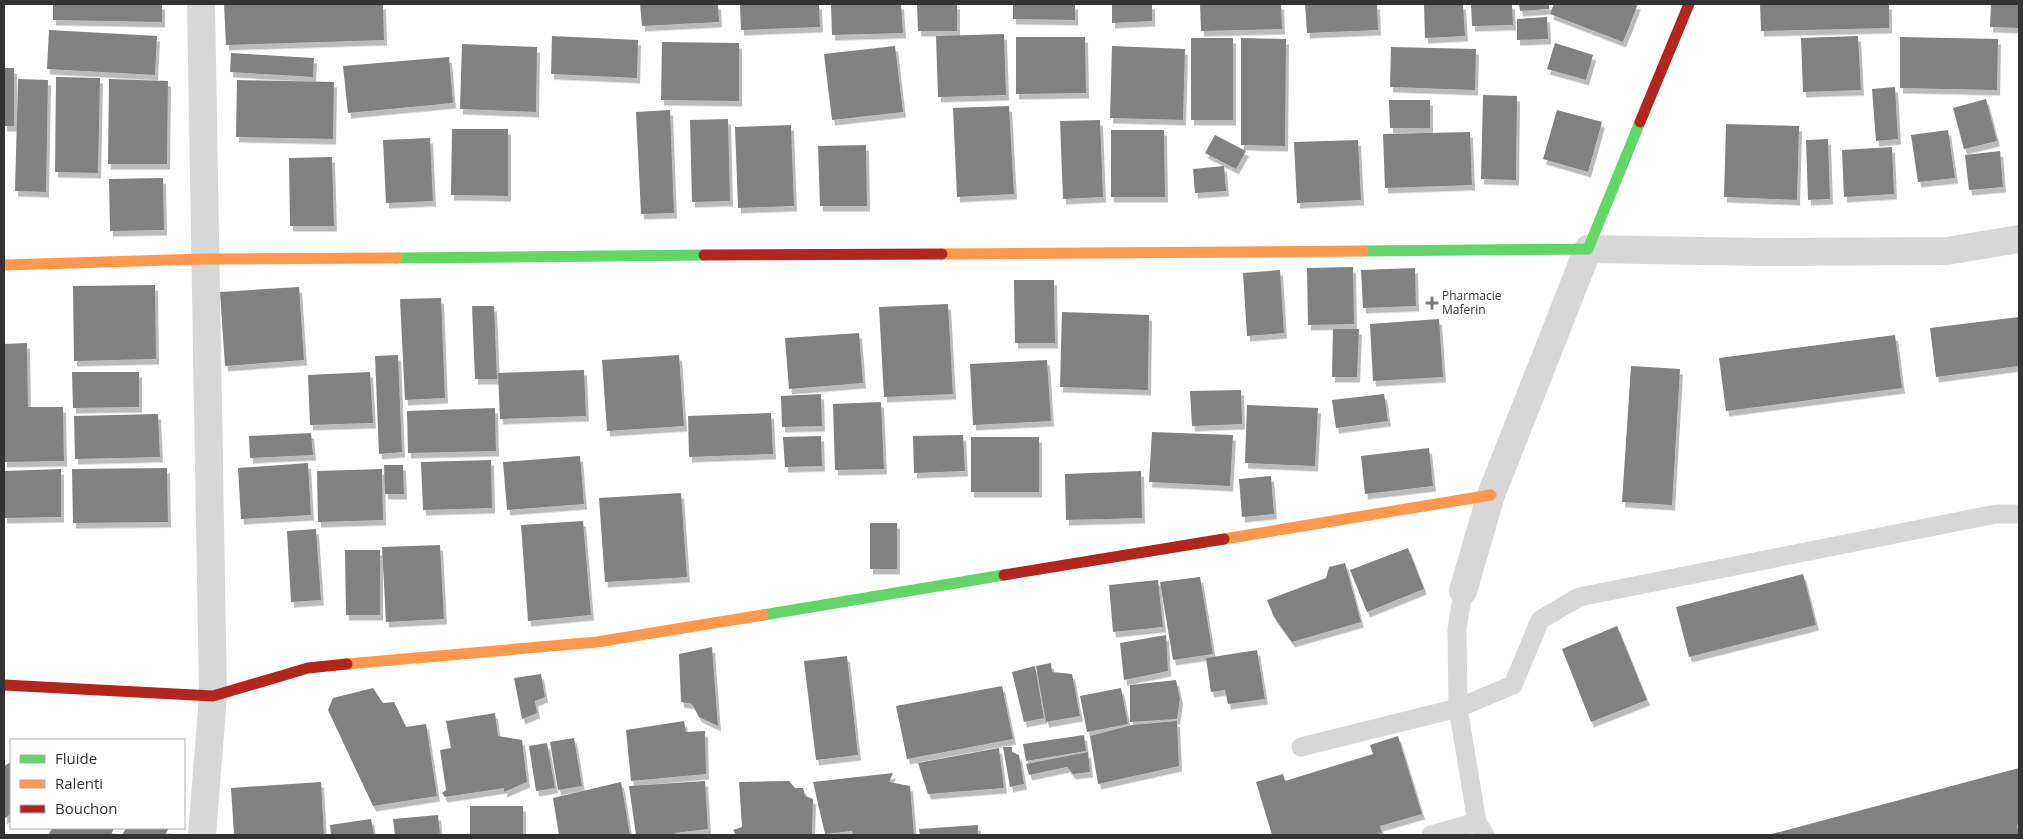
<svg xmlns="http://www.w3.org/2000/svg" width="2023" height="839" font-family="'Open Sans',sans-serif">
<style>
.building{fill:#818181;filter:url(#shadow)}
.lines{fill:none;stroke-linecap:round;stroke-linejoin:round}
.lane{stroke:#d7d7d7;stroke-width:19}
.street{stroke:#d7d7d7;stroke-width:28}
.fast{stroke:#63d668;stroke-width:11}
.slow{stroke:#ff974d;stroke-width:11}
.jam{stroke:#b3261e;stroke-width:11}
.poi-dot{fill:#7a7a7a;stroke:#fff;stroke-width:2}
.labels{text-anchor:middle;stroke-width:5;stroke-linejoin:round;paint-order:stroke}
.poi-label{font-size:12px;fill:#333;stroke:#fff;text-anchor:start}
</style>
<defs>
<filter id="shadow"><feDropShadow dx="3" dy="5.5" stdDeviation="0" flood-color="#0004"/></filter>
</defs>
<rect width="100%" height="100%" fill="#fff"/>
<path class="building" d="M53,4H162V22L53,20Z
M224,4H383L384,40L226,45Z
M640,4H718L719,22L642,26Z
M740,4H819L820,27L741,30Z
M831,4H901L903,33L832,35Z
M917,4H957V31H918Z
M1013,4H1075V20L1013,19Z
M1112,4H1152V21L1112,23Z
M1200,4H1281L1282,29L1201,31Z
M1305,4H1377L1378,30L1307,33Z
M1424,4H1463L1465,36L1425,38Z
M1471,4H1512L1513,25L1472,26Z
M1519,4H1549V9L1520,11Z
M1554,4H1638L1623,42L1550,14Z
M1760,4H1889V28L1761,31Z
M1991,4H2019V28L1990,27Z
M1547,17L1548,39L1517,40V19Z
M49,30L157,36L155,75L47,69Z
M1004,34L1006,95L938,97L936,36Z
M552,36L638,40L637,78L551,74Z
M1858,36L1861,90L1803,92L1801,38Z
M1016,37H1085L1086,93L1016,94Z
M1900,37L1998,39L1997,90L1900,88Z
M1191,38H1233V120H1191Z
M1241,38L1286,39L1285,146L1241,145Z
M662,42L739,43V101L661,100Z
M1555,43L1593,55L1586,80L1547,69Z
M462,44L537,47L536,112L460,109Z
M895,46L903,112L832,120L824,54Z
M1112,46L1185,49L1183,120L1110,118Z
M1391,47L1476,49L1475,90L1390,87Z
M231,53L314,58L313,77L230,72Z
M449,57L453,103L348,113L343,66Z
M4,68H14V126H4Z
M56,77L100,78L98,173L55,172Z
M18,79L48,80L46,192L15,191Z
M109,79L168,81L167,164H108Z
M237,80L334,82L333,139L236,137Z
M1895,87L1898,139L1876,141L1872,89Z
M1483,95L1517,96L1516,180L1481,179Z
M1986,99L1997,141L1964,149L1953,108Z
M1389,100H1430V128H1390Z
M1009,106L1014,194L957,197L953,108Z
M670,110L674,213L641,214L636,112Z
M1557,110L1602,122L1588,172L1543,159Z
M728,119L730,201L692,202L690,120Z
M1100,120L1103,197L1063,199L1060,121Z
M1726,124L1799,126L1797,200L1724,197Z
M791,125L794,206L738,208L735,127Z
M452,129H508V196L451,195Z
M1111,130H1164L1165,197H1111Z
M1948,130L1955,178L1918,182L1911,135Z
M1470,132L1472,185L1385,188L1383,134Z
M1215,135L1246,151L1236,169L1205,153Z
M430,138L433,201L386,203L383,140Z
M1828,139L1830,199L1808,200L1806,140Z
M1358,140L1361,200L1297,203L1294,142Z
M866,145L867,206H820L818,146Z
M1892,147L1894,194L1844,197L1842,150Z
M2000,151L2003,187L1969,190L1965,155Z
M332,157L334,226H290L289,158Z
M1224,166L1226,191L1195,193L1193,169Z
M163,178L164,230L110,231L109,179Z
M1353,267L1354,324L1308,325L1307,268Z
M1415,268L1416,306L1363,308L1361,270Z
M1280,270L1284,333L1247,336L1243,273Z
M1014,280H1054L1055,343H1015Z
M155,285L156,359L74,361L73,286Z
M299,287L304,360L225,366L220,292Z
M441,298L445,398L405,400L400,299Z
M948,304L953,394L884,397L879,307Z
M472,306H494L497,379H475Z
M1062,312L1149,315L1148,390L1060,387Z
M2019,317V366L1936,377L1930,328Z
M1439,319L1443,377L1373,381L1370,324Z
M1333,329H1359L1357,377H1332Z
M859,333L863,383L789,389L785,338Z
M1895,335L1902,388L1726,411L1719,358Z
M27,343L28,407H63L64,461L4,462V344Z
M398,355L402,452L379,454L375,356Z
M679,355L684,426L607,431L602,360Z
M1047,360L1051,421L973,425L970,364Z
M1631,366L1680,369L1672,505L1622,502Z
M584,370L586,416L500,419L498,373Z
M72,372H139V407L73,408Z
M370,372L373,423L310,425L308,375Z
M1241,390L1242,424L1192,426L1190,391Z
M821,394L822,426L782,427L781,396Z
M1384,394L1388,421L1336,428L1332,400Z
M881,402L884,469L835,470L833,404Z
M1247,405L1318,408L1315,466L1245,463Z
M495,408L496,451L408,453L407,411Z
M771,413L773,454L689,457L688,416Z
M158,414L160,457L75,459L74,416Z
M1152,432L1233,435L1230,486L1149,482Z
M311,433L313,455L250,458L249,436Z
M963,435L965,471L914,473L913,436Z
M821,436L822,466L785,467L783,437Z
M971,437H1039V492H971Z
M1429,448L1433,486L1365,494L1361,456Z
M580,456L584,504L507,510L503,462Z
M491,460L492,508L423,510L421,462Z
M308,463L311,515L241,519L238,468Z
M384,465H403L404,494H385Z
M167,468L168,522L73,523L72,469Z
M61,469V517L4,518V471Z
M382,469L383,520L318,522L317,471Z
M1141,471L1142,518L1066,520L1065,474Z
M1271,476L1274,514L1242,517L1239,479Z
M681,493L687,577L605,582L599,498Z
M583,521L591,615L528,621L521,525Z
M870,523H897V569H870Z
M316,529L321,600L291,602L287,531Z
M440,545L444,619L386,622L382,547Z
M1408,548L1424,589L1367,612L1350,570Z
M345,550H380V615H346Z
M1345,563L1361,622L1292,642L1274,617L1267,600L1326,578L1329,567Z
M1803,574L1816,625L1689,657L1676,607Z
M1200,577L1213,654L1173,660L1160,582Z
M1158,580L1163,627L1113,632L1109,585Z
M1617,626L1647,700L1591,722L1562,649Z
M1166,635L1168,671L1124,680L1120,643Z
M712,647L718,726L699,717L692,704L681,702L679,654Z
M1257,650L1265,699L1228,704L1225,690L1211,692L1206,658Z
M847,656L858,755L816,760L804,661Z
M1051,663L1052,672L1072,674L1080,716L1046,722L1036,666Z
M1035,666L1044,718L1024,722L1012,672Z
M541,674L545,697L535,701L537,713L522,719L514,678Z
M1176,680L1180,699L1177,719L1130,722V685Z
M1002,686L1013,739L907,759L896,706Z
M373,688L383,703L394,702L406,727L426,724L437,796L373,806L328,710L333,698Z
M1121,688L1128,724L1087,732L1080,696Z
M495,713L498,736L522,740L527,782L504,792V788L445,797L442,793L446,790L440,750L451,748L446,721Z
M684,721L686,732L705,731L706,774L631,781L626,730Z
M1177,721L1179,766L1098,784L1090,736L1132,725Z
M1084,735L1086,751L1026,761L1023,744Z
M1398,736L1422,814L1380,826L1382,833L1374,835H1272L1256,782L1283,774L1285,781L1373,754L1370,745Z
M574,738L582,786L558,790L550,742Z
M547,743L555,788L536,791L529,746Z
M1003,747H1012V752L1019,755L1024,784L1010,787Z
M999,748L1004,788L928,794L918,763Z
M1088,752L1090,772L1073,774L1067,767L1029,775L1026,764Z
M11,762V814L4,819V766Z
M2019,768V824L2017,825L2019,835H1768Z
M893,773L889,782L910,786L914,835H853L852,831L825,834L813,782Z
M705,781L708,829L675,833V835H636L629,786Z
M789,781L795,788H803L805,796L813,799L812,835H736L733,830L742,827L739,782Z
M321,782L324,835H234L231,788Z
M621,782L630,835H559L553,798Z
M470,806H523V835H470Z
M438,815L440,835H395L393,819Z
M371,819L374,835H331L330,825Z
M978,825V835H920L919,829Z
M52,828H114L111,835H50L49,834Z
M126,828H169L165,835H122Z"/>
<g class="lines">
<path class="lane" d="M1463,591L1457,629L1458,708L1477,822L1485,835
M1301,747L1458,708L1513,685L1540,620L1579,597L1996,514H2019
M1431,835L1477,822"/>
<path class="street" d="M201,4L213,696L202,835
M1463,591L1491,495L1588,249L1761,252L1947,251L2019,239"/>
<path class="fast" d="M1363,251L1588,249L1640,122
M397,258L704,255
M763,615L1004,575"/>
<path class="slow" d="M942,254L1363,251
M4,265L204,259L397,258
M1224,539L1491,495
M347,664L597,642L763,615"/>
<path class="jam" d="M1640,122L1689,4
M704,255L942,254
M1004,575L1224,539
M4,685L213,696L308,668L347,664"/>
</g>
<path class="poi-dot" d="M1429.5 295.5h5v5h5v5h-5v5h-5v-5h-5v-5h5z"/>
<g class="labels">
<g class="poi-label">
<text x="1442" y="300">Pharmacie<tspan x="1442" dy="14">Maferin</tspan></text>
</g>
</g>
<rect width="2023" height="839" fill="none" stroke="#333333" stroke-width="10"/>
<rect x="10" y="739" width="175" height="90" fill="#ffffff" stroke="#adadad"/>
<rect x="20" y="755" width="25" height="8" fill="#63d668" stroke="#adadad"/>
<text x="55" y="764" font-size="15" fill="#333333">Fluide</text>
<rect x="20" y="780" width="25" height="8" fill="#ff974d" stroke="#adadad"/>
<text x="55" y="789" font-size="15" fill="#333333">Ralenti</text>
<rect x="20" y="805" width="25" height="8" fill="#b3261e" stroke="#adadad"/>
<text x="55" y="814" font-size="15" fill="#333333">Bouchon</text>
</svg>
